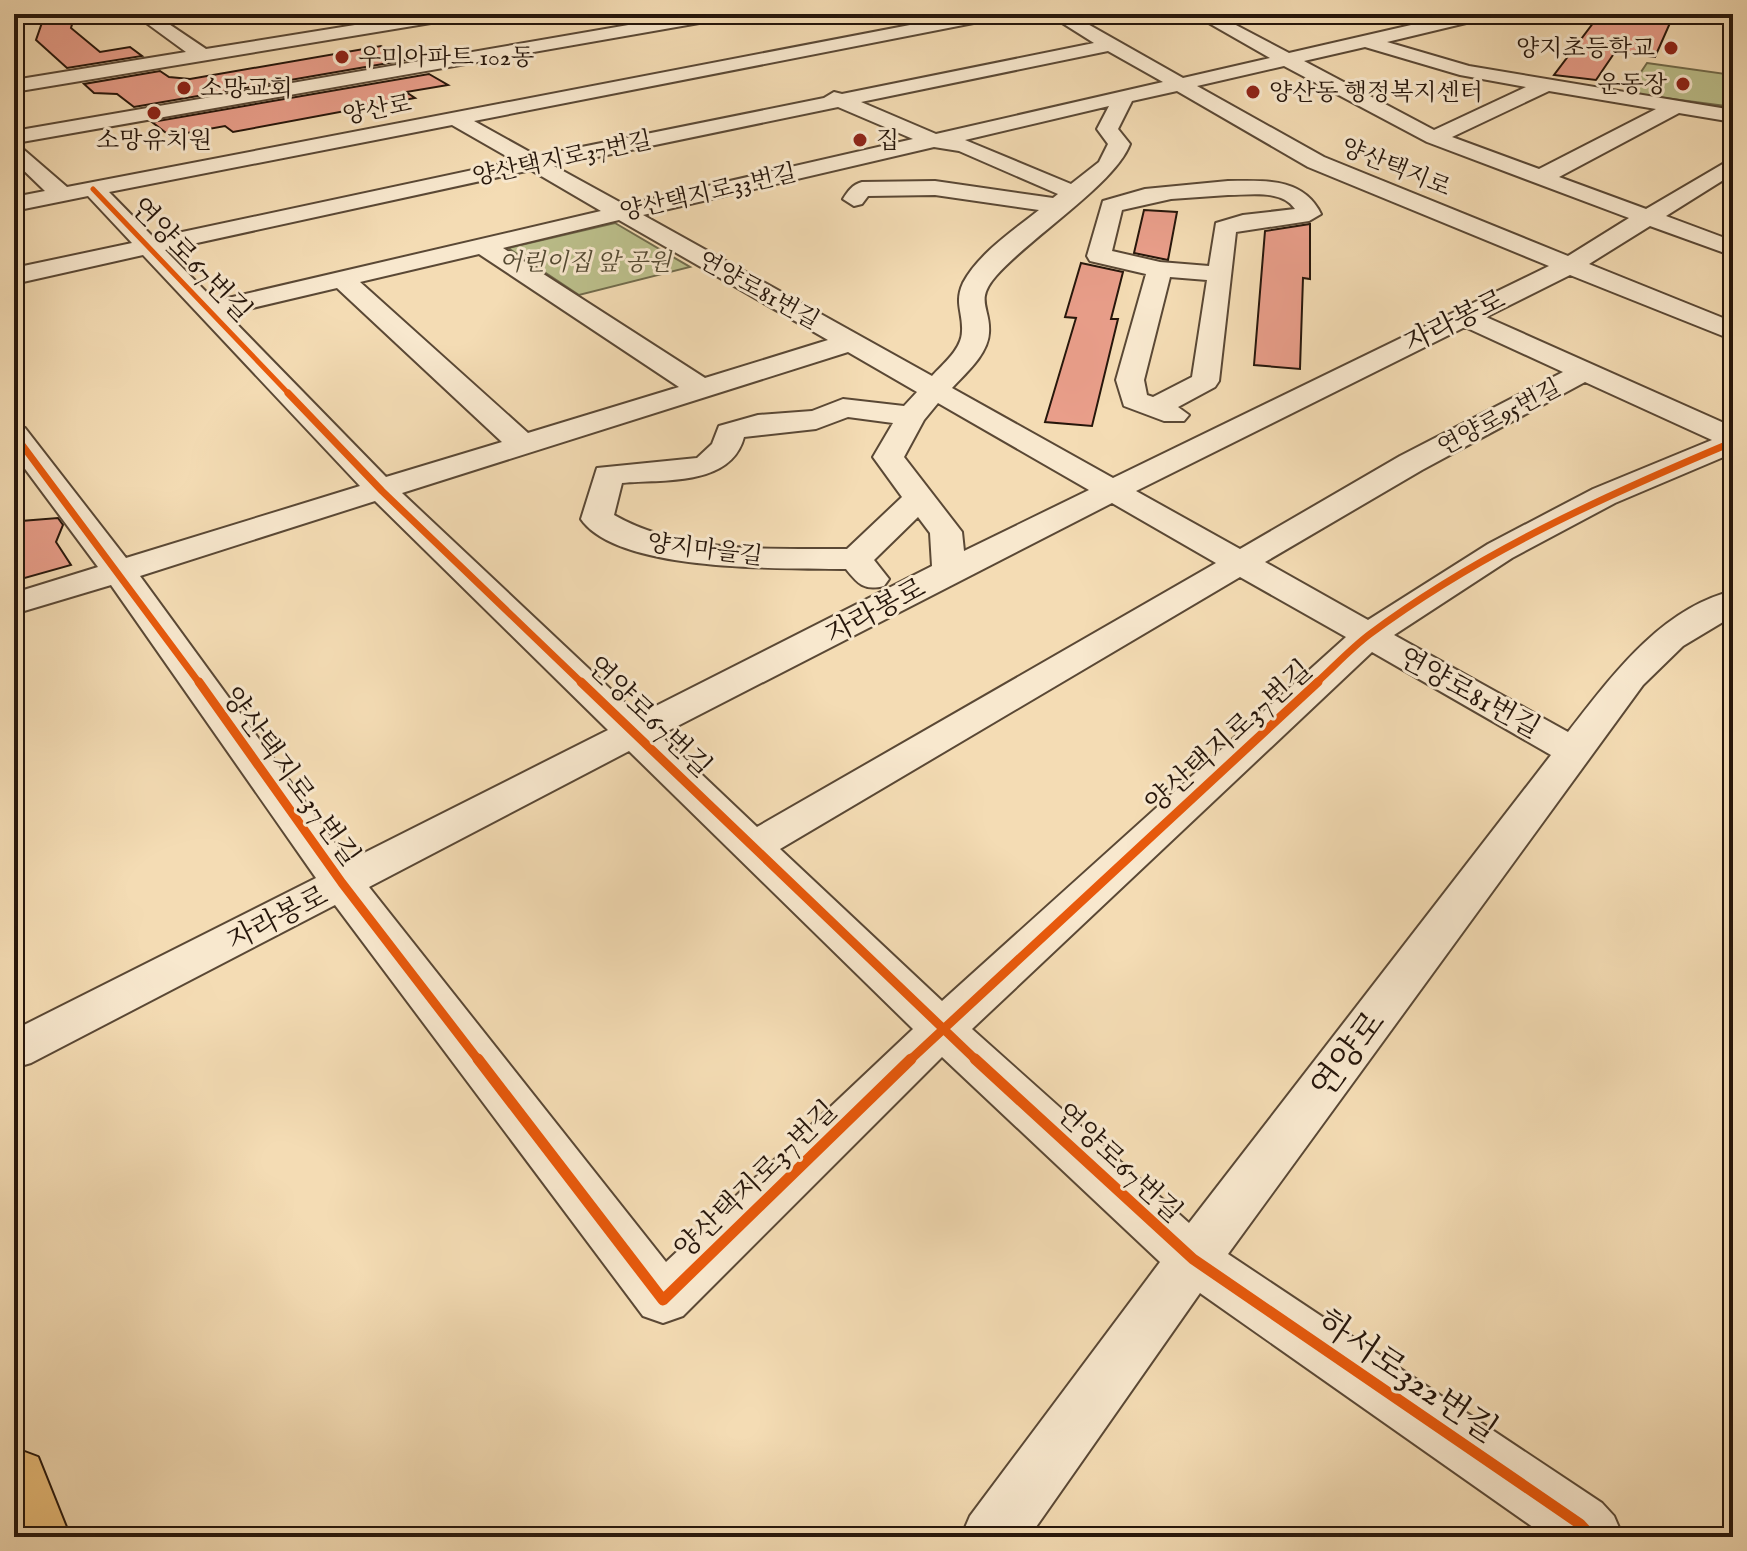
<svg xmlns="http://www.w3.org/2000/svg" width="1747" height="1551" font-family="'IM FELL English','Noto Serif KR',serif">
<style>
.green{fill:#bcc08c;stroke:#716b4c;stroke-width:2}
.building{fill:#e99e8a;stroke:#26160b;stroke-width:2}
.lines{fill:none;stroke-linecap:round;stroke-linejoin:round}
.minor-casing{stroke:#5a4835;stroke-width:4}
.major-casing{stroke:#26160b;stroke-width:4}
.minor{fill:#f8e8ce;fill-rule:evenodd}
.major{fill:#eabe7a;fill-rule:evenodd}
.cycleway-far3-casing{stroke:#f8e8ce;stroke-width:8}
.cycleway-far2-casing{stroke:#f8e8ce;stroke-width:11}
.cycleway-far1-casing{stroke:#f8e8ce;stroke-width:14}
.cycleway-casing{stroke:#f8e8ce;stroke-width:16}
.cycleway-far3{stroke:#e8590c;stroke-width:5}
.cycleway-far2{stroke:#e8590c;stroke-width:7}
.cycleway-far1{stroke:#e8590c;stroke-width:9}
.cycleway{stroke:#e8590c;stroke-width:11}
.poi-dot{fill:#8f2418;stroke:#f8e8ce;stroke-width:3}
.labels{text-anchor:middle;stroke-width:6;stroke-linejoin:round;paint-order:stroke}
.far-poi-label{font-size:24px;fill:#26160b;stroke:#f8e8ce;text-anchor:start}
.far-street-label{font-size:24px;fill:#26160b;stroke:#f8e8ce}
.far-park-label{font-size:24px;font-style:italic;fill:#534932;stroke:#f8e8ce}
.street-label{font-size:28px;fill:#26160b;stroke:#f8e8ce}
.near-street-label{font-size:34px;fill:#26160b;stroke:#f8e8ce}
</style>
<rect width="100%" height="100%" fill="#f4dcb4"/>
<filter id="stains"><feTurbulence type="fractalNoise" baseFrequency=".0025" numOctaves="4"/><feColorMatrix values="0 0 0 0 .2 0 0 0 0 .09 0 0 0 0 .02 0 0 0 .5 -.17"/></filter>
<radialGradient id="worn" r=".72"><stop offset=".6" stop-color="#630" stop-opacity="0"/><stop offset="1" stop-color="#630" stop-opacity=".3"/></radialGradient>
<path class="green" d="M1647,63L1733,75V107L1627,93Z
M615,223L690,267L579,295L508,248Z"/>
<path class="building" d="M45,14H75L71,28L100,52L130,47L142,56L67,68L36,40Z
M1600,14H1674L1655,57L1615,52L1596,80L1554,75Z
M381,46L406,60L134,107L117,94L94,93L84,84L160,71L169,77L190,79Z
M429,74L448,85L406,92L415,98L233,132L225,126L170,136L152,122Z
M1144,210L1177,212L1168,260L1134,253Z
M1310,224V279L1303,278L1300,369L1254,365L1265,231Z
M1081,263L1123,272L1111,319H1118L1092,426L1045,422L1076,318L1065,317Z
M58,518L63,525L56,542L71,565L14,581V535L21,521Z"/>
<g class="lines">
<g class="minor-casing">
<path id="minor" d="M134,14H154L206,49L423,14H464L455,19L14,92V80L186,52Z
M692,14H731L722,19L16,143L67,187L967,14H1003L994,19L474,121L537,156L824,98L834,92L842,94L1094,43L1048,14H1070L1183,78L1270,58L1193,14H1215L1289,53L1459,14H1490L1487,18L1387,42L1469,66L1733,110V122L1679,113L1559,177L1646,209L1733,158V174L1666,216L1733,241V256L1650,226L1589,264L1733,322V340L1570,275L1486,317L1733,427V453L1615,503L1512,558L1394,635L1568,732C1611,677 1661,608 1733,591V616L1683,646L1643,685L1228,1254L1602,1503L1614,1516L1623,1537H1547L1200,1293L1029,1537H961L970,1516L1160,1262L942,1057L683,1316L663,1323L643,1316L335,905L31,1063L14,1068V1030L316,878L111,585L14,614V593L98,567L14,454V425L25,428L126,558L360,486L143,255L14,284V268L132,243L88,196L14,211V197L45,191L14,161V131ZM1365,47L1460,75L1526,87L1434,130L1304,61ZM1108,51L1163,82L936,134L861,102ZM1284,66L1427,142L1629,218L1568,256L1324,157L1197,86ZM1177,91L1308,167L1549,266L1113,478L952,388C966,373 988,354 989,333C991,308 974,301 996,276C1029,238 1115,184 1130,144L1118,129L1132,101ZM1549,91L1656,109L1539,169L1452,137ZM1109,106L1097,129L1108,144L1099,162L1071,184L965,140ZM838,107L913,139L625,205L554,166ZM452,125L515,161L154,238L109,192ZM934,147L959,151L1058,194L1053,198L935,181L862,182C852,185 848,191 843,199L854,206L862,204L868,196L935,195L1039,210C1014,230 978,254 963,283C954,303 963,312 962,331C962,349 943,364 932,376L643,215ZM531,170L601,211L215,301L165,250ZM619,220L828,340L705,378L503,248ZM479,254L679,387L528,433L360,282ZM337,288L502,442L386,477L227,314ZM1465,327L1563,372L1400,456L1240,549L1136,491ZM848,352L917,392L904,406L843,399L812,411L758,415L719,426L712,444L697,458L597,468L581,519C618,573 786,568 846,569C858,584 864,591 884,586L889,579L874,560L918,517L930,533L932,566L638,715L402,493ZM1585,382L1712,440L1593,489L1488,544L1368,620L1265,562L1422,470ZM938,403L1089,490L964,551L962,532L904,457L924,420ZM848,417L893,423L873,457L902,497L847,549C768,548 685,555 614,515L622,483C662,479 731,487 744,437L816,429ZM375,501L608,730L348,861L140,576ZM1112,503L1216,563L757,827L660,735ZM1240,577L1346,637L942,1001L780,849ZM1372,652L1551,755L1189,1223L972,1029ZM629,751L913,1029L666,1262L369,887Z
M1701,14H1719V18L1710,23L1704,22Z
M1228,181C1264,181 1303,177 1321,214L1309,221L1236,232L1219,381L1215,387L1178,407L1189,415L1184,421H1164L1124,406L1116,380L1146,274L1090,261L1087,256L1103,201L1145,189ZM1228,195C1249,195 1282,189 1295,209L1243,215L1216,223L1209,266L1160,262L1112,251L1122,210L1171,199ZM1170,277L1207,280L1192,377L1153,397L1147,395L1144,380Z"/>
</g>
<g class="major-casing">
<path id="major" d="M14,1448L38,1457L70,1537H14Z"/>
</g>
<use href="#minor" class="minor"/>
<use href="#major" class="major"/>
<g class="cycleway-far3-casing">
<path id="cycleway-far3" d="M93,189L290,395"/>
</g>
<g class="cycleway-far2-casing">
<path id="cycleway-far2" d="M288,393L382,491L583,684
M14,434L200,684
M1315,684C1333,668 1350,649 1370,634C1480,552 1607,495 1733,442"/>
</g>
<g class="cycleway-far1-casing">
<path id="cycleway-far1" d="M199,682L342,883L479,1061
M581,682L977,1061
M909,1061L1318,682"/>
</g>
<g class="cycleway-casing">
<path id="cycleway" d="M478,1059L663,1300L911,1059
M975,1059L1193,1259L1580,1524L1592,1537"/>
</g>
<use href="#cycleway-far3" class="cycleway-far3"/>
<use href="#cycleway-far2" class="cycleway-far2"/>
<use href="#cycleway-far1" class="cycleway-far1"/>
<use href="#cycleway" class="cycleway"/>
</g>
<g class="poi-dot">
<circle cx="1671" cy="48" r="8"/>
<circle cx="342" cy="57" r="8"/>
<circle cx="1683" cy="84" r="8"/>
<circle cx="184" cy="88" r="8"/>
<circle cx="1253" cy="92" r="8"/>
<circle cx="154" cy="113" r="8"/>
<circle cx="860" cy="140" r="8"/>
</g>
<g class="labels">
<g class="far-poi-label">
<text x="1655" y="56" text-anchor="end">양지초등학교</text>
<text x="358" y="65">우미아파트 102동</text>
<text x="1667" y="92" text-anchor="end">운동장</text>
<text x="200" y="96">소망교회</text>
<text x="1269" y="100">양산동 행정복지센터</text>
<text x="154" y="148" text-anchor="middle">소망유치원</text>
<text x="876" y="148">집</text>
</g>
<g class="far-street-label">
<text transform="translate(377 109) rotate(-11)" y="8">양산로</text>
<text transform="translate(562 158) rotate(-12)" y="8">양산택지로37번길</text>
<text transform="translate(1396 167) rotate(22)" y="8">양산택지로</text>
<text transform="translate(708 192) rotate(-13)" y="8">양산택지로33번길</text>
<text transform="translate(759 290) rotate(29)" y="8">연양로81번길</text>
<text transform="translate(1499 417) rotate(-28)" y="8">연양로95번길</text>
<text transform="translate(705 549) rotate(7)" y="8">양지마을길</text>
</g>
<g class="far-park-label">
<text x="585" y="270">어린이집 앞 공원</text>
</g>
<g class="street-label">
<text transform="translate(192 259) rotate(46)" y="10">연양로67번길</text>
<text transform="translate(1454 320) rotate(-26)" y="10">자라봉로</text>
<text transform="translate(875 610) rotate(-28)" y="10">자라봉로</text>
<text transform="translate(1470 692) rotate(29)" y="10">연양로81번길</text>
<text transform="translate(650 716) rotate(44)" y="10">연양로67번길</text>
<text transform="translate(1228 736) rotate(-42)" y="10">양산택지로37번길</text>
<text transform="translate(292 776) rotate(54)" y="10">양산택지로37번길</text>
<text transform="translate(277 917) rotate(-27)" y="10">자라봉로</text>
<text transform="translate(1120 1162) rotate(43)" y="10">연양로67번길</text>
<text transform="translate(755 1179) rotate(-44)" y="10">양산택지로37번길</text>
</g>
<g class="near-street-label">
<text transform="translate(1347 1054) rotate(-53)" y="12">연양로</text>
<text transform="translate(1408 1375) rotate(34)" y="12">하서로322번길</text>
</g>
</g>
<rect width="1747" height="1551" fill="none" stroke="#f4dcb4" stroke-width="48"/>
<rect x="16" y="16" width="1715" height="1519" fill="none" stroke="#26160b" stroke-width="4"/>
<rect x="24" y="24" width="1699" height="1503" fill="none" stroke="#26160b" stroke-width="2"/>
<rect width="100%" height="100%" filter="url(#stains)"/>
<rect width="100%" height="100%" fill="url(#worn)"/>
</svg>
